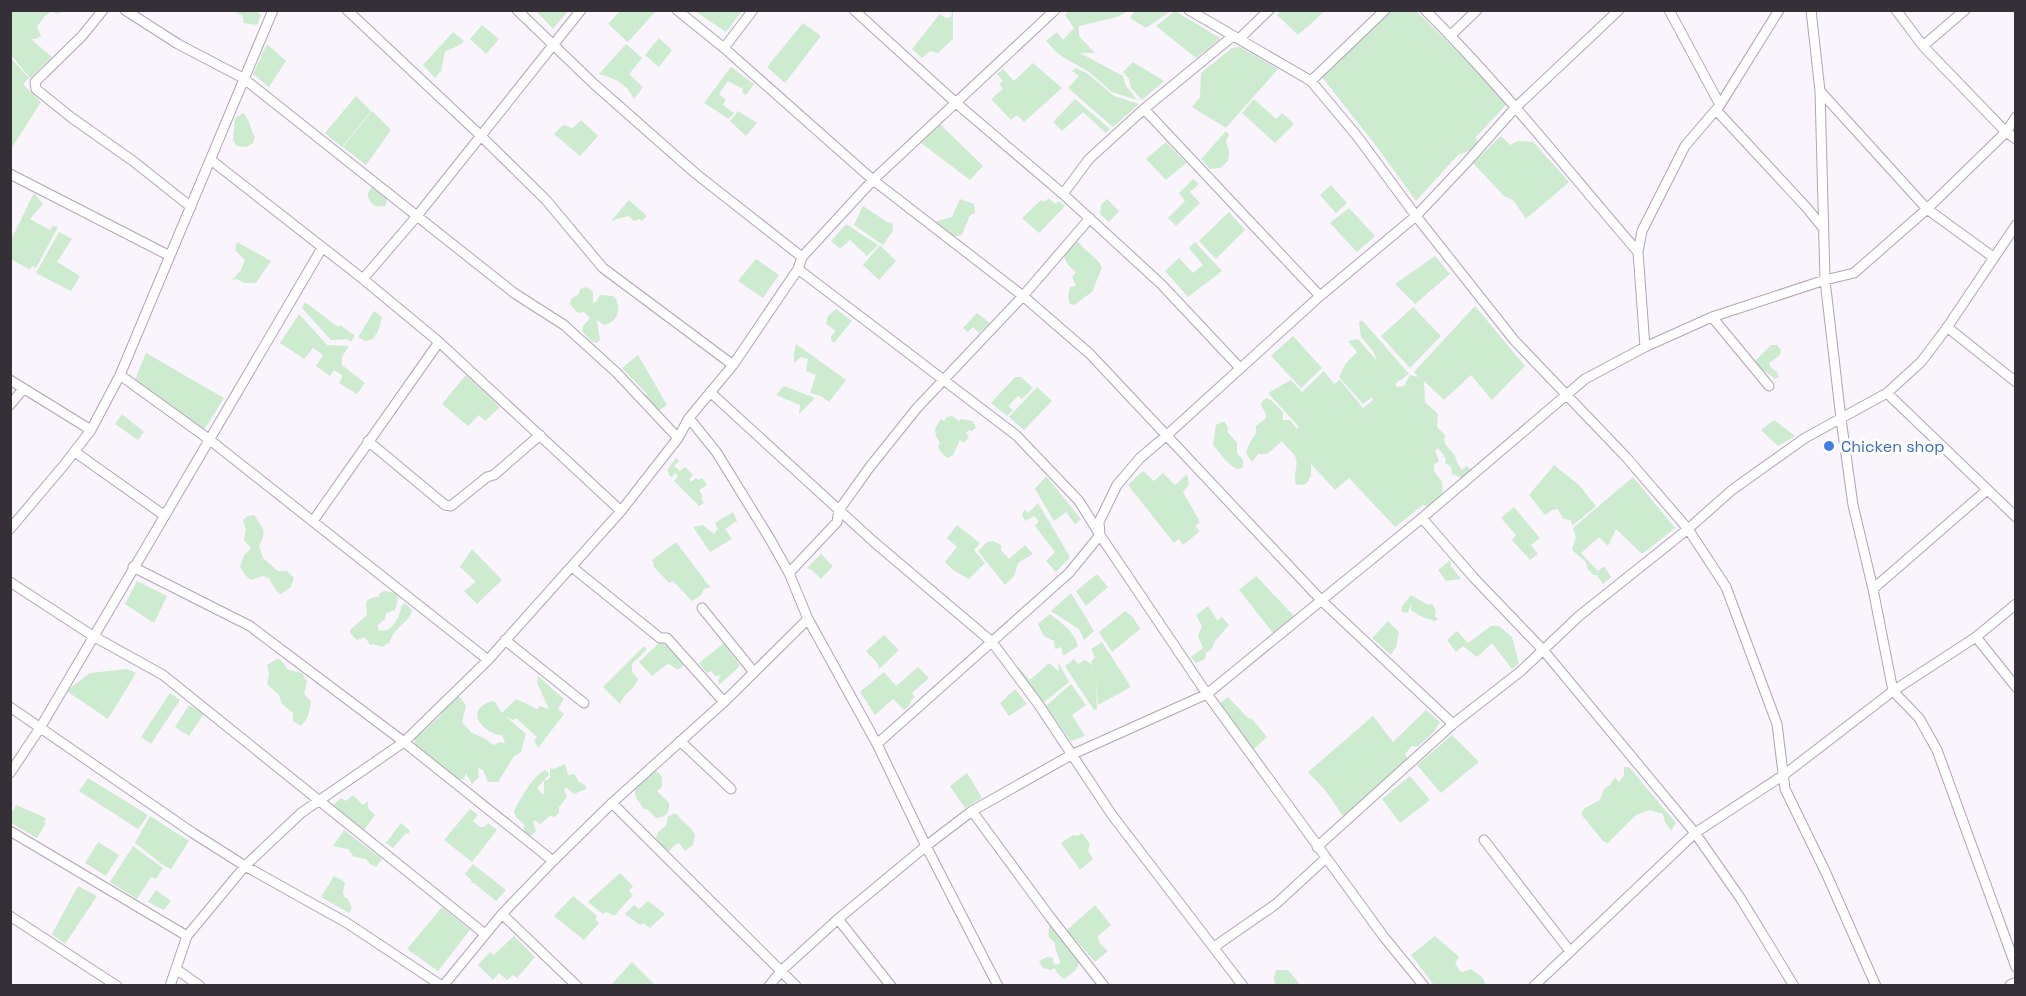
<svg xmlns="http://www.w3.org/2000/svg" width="2026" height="996" font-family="'Space Grotesk',sans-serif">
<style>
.green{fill:#ccebcf}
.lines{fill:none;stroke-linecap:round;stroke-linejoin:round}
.minor-casing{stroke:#b1a4b7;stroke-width:11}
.tertiary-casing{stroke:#b1a4b7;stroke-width:14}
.minor{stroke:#fff;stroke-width:9}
.tertiary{stroke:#fff;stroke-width:12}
.shop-dot{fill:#3f7fe0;stroke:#fff;stroke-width:2}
.labels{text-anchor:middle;stroke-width:6;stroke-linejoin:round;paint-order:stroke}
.shop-label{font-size:16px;fill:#366cbe;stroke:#fff;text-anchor:start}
</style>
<rect width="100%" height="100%" fill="#faf4fd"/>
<path class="green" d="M535,10H568V11L553,29Z
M1070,10L1128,11L1117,17L1079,26V36L1095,53H1080L1123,76L1126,86L1137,100L1112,92L1089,72L1058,54L1046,41L1057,32L1063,40L1074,28L1065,15Z
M10,11H64L57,14L51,11L44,17L37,27L41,36L36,39H31L52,57L30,78L11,55Z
M233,11H255L261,15L257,25L244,23L242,15Z
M620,11V10L656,11L628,42L608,24Z
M695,11H742L726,32Z
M950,11H953V39L938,53L930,51L922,58L912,49L940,14L946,18L951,17L952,13Z
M1135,11V10L1171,11L1146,28L1130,18Z
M1175,11L1220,38V39L1196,58L1156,26Z
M1281,11V10L1325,11L1298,35L1277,15Z
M1389,11H1416L1474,68L1506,105L1476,137L1477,142L1471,150L1458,155L1416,201L1380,151L1322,77Z
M803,23L821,36L785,83L767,67Z
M482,25L499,39L486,54L470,39Z
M453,32L464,41C458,48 452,47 445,52L441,71L435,78L423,65Z
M659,38L672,50L659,67L645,55Z
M267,44L286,61L269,87L253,74Z
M626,44L642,58L629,74L643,87L634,99C626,83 616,79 599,74Z
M1240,47L1278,69L1226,128L1192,107L1200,97L1201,73L1232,48Z
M10,57L29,78L23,84L41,102L11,149Z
M1133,62L1164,81L1142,100L1131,88L1129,79L1123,72Z
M1033,63L1062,88L1024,122L1017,115L1011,120L991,99L1003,89L999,84L1003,81L997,74L1003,69L1014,81Z
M731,67L754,84L746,95L742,92L743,89L728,81L719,94L726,100L723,105L734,113L729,119L704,103Z
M1076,68L1088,74L1114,96L1139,104L1113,127L1068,88L1079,76L1072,71Z
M356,96L371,111L342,147L325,133Z
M1075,99L1110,129L1106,133L1083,112L1062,131L1053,122Z
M1254,99L1276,119L1282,113L1294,124L1275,143L1242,113Z
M372,111L391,130L366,165L343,147Z
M738,111L757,123L746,136L730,121Z
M243,113C250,118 250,130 255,137L253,143L247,147L237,146L233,140L235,118Z
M581,120L598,136L580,156L554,134L563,125L573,128Z
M940,124L983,166L970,180L921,143Z
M1226,131L1229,135L1226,141L1229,151L1228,161L1220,168L1210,169L1201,159Z
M1501,136L1510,145L1518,141L1533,142L1569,182L1526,219L1513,200L1504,196L1473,163Z
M1166,142L1186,163L1166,180L1146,159Z
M1193,179L1199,184L1190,192L1200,203L1176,226L1168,218L1185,201L1179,193Z
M373,185L388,197L385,206C376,208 367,203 368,193Z
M1331,185L1347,203L1336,213L1320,195Z
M34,193L43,204L30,219L50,230L53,226L58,227L36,268L32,266L30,270L11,259V240Z
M1049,198L1055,204L1059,201L1065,206L1039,233L1022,218L1041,200L1044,202Z
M960,199L974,204L975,213L970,215L962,235L953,237L934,222L952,217Z
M1107,199L1119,211L1109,222L1100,214L1101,205Z
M629,200L647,216L642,221L639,219L634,221L628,216L611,221Z
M863,206L887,222L892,223L893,230L883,245L854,225Z
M1349,208L1375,236L1357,252L1330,223Z
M1229,212L1245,230L1216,259L1199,241Z
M846,224L878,245L867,256L850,240L840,249L831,241Z
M59,232L72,239L57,262L80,276L71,291L36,273Z
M1077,240C1084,251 1096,256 1102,267L1092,292L1074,305L1070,304L1068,297L1070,287L1076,286L1072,277L1076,272L1068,265L1063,255L1074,241Z
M237,242L271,261L256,283H245L236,279L232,280L241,270L245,260L235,250Z
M1195,242L1222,271L1188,297L1165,271L1179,258L1193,273L1203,265L1189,248Z
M880,245L896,261L879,280L863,265Z
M1435,256L1450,274L1415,304L1395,284Z
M756,259L779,275L763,298L738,281Z
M587,287L593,292V303L596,302L600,295L613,296L616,299C621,312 617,321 604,325L597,320L600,340L597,343L592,342L582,331L583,326L590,318L584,312L578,313L570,304L571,299L579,294L580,289Z
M305,302L338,327L340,325L355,336L351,342L347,339L331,340L302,308Z
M1475,306L1525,366L1492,400L1471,375L1444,400L1424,381L1425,402L1438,414L1437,427L1446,436L1444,439C1445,446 1447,446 1452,452C1457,457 1456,464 1462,470L1466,466L1470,469V472L1462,478L1452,474L1451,467L1445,463L1446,459L1438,448L1435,451L1439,461L1434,465V471L1442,482L1443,498L1429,507L1423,505L1395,527L1349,478L1335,490L1311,464V476L1306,484L1297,485C1291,476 1300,466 1295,456C1292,451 1285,446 1282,441L1267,454H1258L1252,462L1246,453L1249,444L1256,433V426L1266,418C1267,412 1261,408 1261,403L1266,398L1271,400L1283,412V420H1290L1297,429L1299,427L1268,393L1291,380L1302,392L1324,371L1334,384L1340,380L1363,408L1373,400L1372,397L1363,404L1339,377L1346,363L1357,352L1348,341L1358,339L1377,361L1373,351L1361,337L1359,322L1362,320L1409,374L1395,384L1397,387L1404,386L1410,375L1418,377L1414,372Z
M1413,307L1441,336L1410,368L1381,336Z
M836,309L852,321L834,343L831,340V336L836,331L826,324L828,316Z
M374,311L382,317L379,329L373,339L365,341L358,337Z
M977,313L990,323L979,333L973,327L968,332L963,328Z
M299,314L327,345L349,346L342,357V365L365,383L357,394L339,383L343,376L334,370L330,376L316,366L323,355L313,348L304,359L280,343Z
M1293,336L1322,368L1301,388L1271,356Z
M796,344L846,380L829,402L821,396L810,393L816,375L806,371L808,359L801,357L794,363V352Z
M1771,345H1777L1781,350L1780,355L1769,363L1771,368L1777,372L1779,377L1775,379L1765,371H1760L1754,362Z
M146,353L224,398L204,430L135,380Z
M638,355L667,405L658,411L645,397L647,394L622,368Z
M466,375L500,407L485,421L479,415L468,426L442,404Z
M1015,377H1021L1033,388L1022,399L1018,396L1008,406L1013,410L1007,416L991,403Z
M784,386L815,398L799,414L800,405L776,395Z
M1037,387L1052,401L1024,430L1009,417Z
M122,414L144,432L138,440L115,424Z
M952,416L959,421L961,419L973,421L976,428L972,431L969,430L966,433L969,437L964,443L960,440L953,455L947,458L940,451L938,446L940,443L936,436L935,429L941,419L944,421L947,417Z
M1774,420L1795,436L1778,446L1761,430Z
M1222,422H1225L1228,428L1227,431L1237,443V453L1243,460V467L1238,469C1228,466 1220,452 1213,445L1216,425Z
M676,458L679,461L674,466L680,471L685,467L693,475L689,479L691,482L696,478L699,480L702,478L707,485L699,490L703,497L701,498L704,503L699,506L674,481L678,476L676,473L671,477L668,474L669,473L667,470Z
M1554,465L1579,485L1596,506L1572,526L1571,520L1563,519L1558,509L1552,510L1545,515L1529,495Z
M1143,471L1154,481L1163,473L1175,485L1187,474L1189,484L1183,492L1200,522L1195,526L1200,531L1183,545L1179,539L1174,543L1128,485Z
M1046,476L1081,519L1075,524L1066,512L1054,521L1035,489Z
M1633,477L1675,528L1642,554L1616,529L1608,546L1599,537L1581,553L1598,571L1604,566L1611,577L1603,584L1598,577V575H1593L1587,568L1586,562L1572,550L1576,537L1573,528Z
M1038,503L1070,557L1056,572L1046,561L1055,552L1035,526L1039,521L1034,516L1025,521L1022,514L1025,510L1028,513Z
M1514,507L1540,538L1531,545L1538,554L1530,560L1512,540L1516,535L1501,518Z
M733,512L737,521L725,529L732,539L710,552L693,527L703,525L714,534L718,529L715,523Z
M254,515C264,530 267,530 259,546L263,558L278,571H287L294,578L291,587L281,594L276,591L269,578L263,576L251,580L246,576L240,567L244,555L251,548L244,540L246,530L243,520L248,516Z
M957,525L980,543L974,550L985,563L969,579L953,570L945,562L957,547L947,538Z
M993,541L1001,545V550L1009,559L1025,545L1033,554L1018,563L1014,576L1005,585L978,551L987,542Z
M676,542L710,587L704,589L701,595L692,601L673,581L669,583L653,566L654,564L652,560Z
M472,549L502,580L477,604L464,591L476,582L460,567Z
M821,554L833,566L821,579L812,570L807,568Z
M1450,560L1451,566L1461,579L1446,581L1438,570Z
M1097,574L1108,587L1086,606L1076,591Z
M1256,576L1294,616L1274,634L1239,590Z
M137,581L167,596L154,623L125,604Z
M384,591L396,593L398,598L395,610L386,613L385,619L378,625V630C393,634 399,617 402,605L405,603L412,610C410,622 393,628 390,642L382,647L373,644L370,645L365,637L357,640L350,633V630L367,615C366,603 363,598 379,597V594Z
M1071,593L1094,631L1084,640L1079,629L1051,611Z
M1411,595L1428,605L1432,604L1436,610L1435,616L1438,619L1435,621L1422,617L1411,610L1412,603L1408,612L1405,613L1401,611L1402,606Z
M1208,606L1217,620L1222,617L1229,625L1215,641L1211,650L1206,653L1205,659L1196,663L1191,657L1203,648L1198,636L1202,626L1196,615Z
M1125,611L1133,617L1140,629L1112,652L1099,632Z
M1050,614C1062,624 1074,631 1078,646L1065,655H1063L1061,647L1055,649L1054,641L1044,636L1038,624Z
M1388,621L1399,632L1396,647L1391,655L1372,638Z
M1491,626H1499L1512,637L1519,663L1512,669L1492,643L1477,657L1463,646L1456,652L1447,640L1457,631L1468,643Z
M884,635L899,650L879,669L878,664L866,651Z
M661,641L685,664L678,670L669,664L666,665L652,676L639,662Z
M1102,642L1131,687L1098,705L1096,680L1097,709L1094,710L1065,666L1074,659L1078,664L1085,660L1091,664L1096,679L1091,662L1095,657L1091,649Z
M724,643L740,666L719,685L718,680L721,675L715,676L711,671L707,673L699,663Z
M644,646L647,649L632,664V672L638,679C635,689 624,693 620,704L603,687Z
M277,659L281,660L288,670L302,673L307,682L304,694L311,701C310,711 308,719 301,726L293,721V713L282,704L279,695L267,684L269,674L267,665Z
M1058,662L1069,682L1043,703L1017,669L1018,667L1030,680L1048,664H1051L1059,672Z
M918,667L929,678L912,693L915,697L910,702L911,704L904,710L893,699L875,715L860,692L884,672L896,686Z
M127,669L136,673L108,719L68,692L69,689L90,673Z
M538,676L564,699L558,709L564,714L538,748L534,740L537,737L516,718L513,720L505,716L526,734L521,752L514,756L498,782H488L483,770L478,768L479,777L472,784L466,773L464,779L458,780L414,746L415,737L425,730L441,715L443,706L455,696L461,698L466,706L462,722L472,733L484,738L494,745L500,742L505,743L502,735C490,737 459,712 492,701L495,702L502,713L516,699L537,709L540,706L549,709L537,683Z
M1071,684L1086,705L1072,715L1085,736L1071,741L1046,706Z
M1015,689L1027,704L1009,716L1000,703Z
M170,693L180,700L151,744L141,737Z
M1228,697L1248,718L1252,719L1267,737L1253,750L1220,703Z
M189,705L204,714L189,736L175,727Z
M1426,710L1440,722L1433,733L1417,747L1412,746L1405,754L1408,760L1404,768L1343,816L1325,790L1308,772L1373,716L1393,742Z
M1452,735L1479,762L1441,793L1417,765Z
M565,764L568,775L574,774L579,782L586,786V789L574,794L567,788L564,789L567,797L559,807V813L554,817L550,816L540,824L535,820L533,822L536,831L532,835H528L524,830V824L516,817L514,811C521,798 531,778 545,770L548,772L549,775L537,788L541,793L544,794V781L550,778V768L553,769Z
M1624,767H1629L1676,823L1671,831L1665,822L1663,814L1650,810L1636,815L1608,843L1604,842L1581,814L1585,808L1600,800L1604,789L1610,785L1615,777L1619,782L1624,775Z
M652,771L658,772L662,777V787L657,791L669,803C670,813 665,817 656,818L647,809H644L636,798L634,788Z
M967,773L982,798L965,808L950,786Z
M1410,776L1430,800L1400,823L1382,799Z
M88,778L148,815L138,829L79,791Z
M353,795L363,805L368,801V808L375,815L364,830L331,807L341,798L346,801Z
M16,805L46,818L44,822L46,823L37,838L11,823V810L13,811Z
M470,809L478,815L473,821L480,827H484L488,823L497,830L472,862L444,840Z
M673,814H677C682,822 689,825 695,834L693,845L685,851L679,843L676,844L669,851L663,849L656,838L658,832L666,826L668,817Z
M150,816L189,841L171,869L163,865L135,843Z
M401,823L410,831L408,834L406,833L393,848L386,843Z
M344,830L382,859L376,867L370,864L366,859L354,857L348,849L333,846Z
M1082,833L1090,844L1088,851L1093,859L1080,870L1061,843L1073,835L1078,836Z
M98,842L119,855L106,876L85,863Z
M133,846L163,868L156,879L151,877L137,899L110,882Z
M473,864L506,890L496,901L474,883H472L471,880L465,874Z
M620,873L633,886L629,891L633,895L614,916L607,912L603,914L588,902Z
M334,876L345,882L343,893L344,897L348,899L352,908L349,913L321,897Z
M78,886L97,896L65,944L52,934Z
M156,890L171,901L164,910L148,902Z
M573,896L597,916L595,919L599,923L584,940L554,916Z
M648,901L665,914L650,928L643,923L640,925L625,914L634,905L639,909Z
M1095,905L1111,925L1097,937L1100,942L1099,943L1108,951L1095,962L1072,936L1080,960L1076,970L1064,979L1057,973L1055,968L1051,970L1043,968L1039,961L1047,957L1053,958V962L1056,965L1060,963C1059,955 1055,952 1055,943C1046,935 1049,937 1049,925L1054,923L1069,933L1067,930Z
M442,907L470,930L438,971L407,949Z
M514,936L535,957L517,978L513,975L507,980L499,973L493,980L478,965L490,952L494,955Z
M1435,936L1459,957L1455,963L1460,971L1463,972L1471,969L1482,977L1486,985H1434L1411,955Z
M632,962L655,985H611Z
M1276,970H1288L1299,983L1297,985L1292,984L1290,985H1275L1274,977Z"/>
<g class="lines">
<g class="minor-casing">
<path id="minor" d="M103,10L82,36L35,82L36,89L72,118L133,161L191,207
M125,10L178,44L243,78L514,293L564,325L617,373L678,438
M347,10L480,135L546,200L603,268L733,365
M517,10L594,84L695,173L802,257
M677,10L724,48L873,180L1023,296L1090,354L1322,601L1453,724L1521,671L1579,616L1688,529L1732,490L1805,438L1887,393L1921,362L1946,329L2016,225
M854,10L955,102L1063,194L1161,284L1240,368
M1189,10L1311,81L1357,136L1416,216L1514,340L1626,457L1688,529L1726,587L1777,724L1785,789L1826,873L1876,986
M1425,10C1502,86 1568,171 1638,252
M1669,10L1720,105
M1811,10L1820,91L1825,280L1841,419L1853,505L1873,589L1893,691L1919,718L1937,750L2016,967
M1896,10L1923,46L2006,132L2016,139
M1450,36L1477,10
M1239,39L1269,10
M1923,46L1965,10
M724,48L753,10
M1311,81L1385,10
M1820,91L1927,209L1993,257
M1144,109L1320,296
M1716,110L1807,208L1823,228
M211,160L363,279L439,342L621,511
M10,174L170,256
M1063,194L1089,159L1144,109L1233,36
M798,269L1017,436L1079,501L1100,535L1207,694L1384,937L1424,986
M363,279L417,216L581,10
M1712,317L1769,386
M1947,327L2016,382
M1645,347L1638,252L1642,231L1685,146L1720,105L1779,10
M120,375L210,440L488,660
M10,380L91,430
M710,392L874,542L992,642L1039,705L1112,815L1243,986
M1887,393L2016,517
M10,405L23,389
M689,418L717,453L770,539L789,573L808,619L877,744L926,846L998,986
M368,441L445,505L451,506L487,477L494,475L540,435
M75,452L165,516
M1422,518L1474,578L1544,651L1695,833L1741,899L1794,986
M313,521L439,342
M10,529L64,465L91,430L120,375L273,10
M133,567L250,626L404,742L553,861
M572,567L660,638H667L724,702
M789,573L837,522L839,510L869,468L917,408L1023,296L1090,218
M10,582L93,636L163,675L485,934
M1873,589L1987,490
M702,608L753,671
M1976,637L2016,687
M505,640L584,703
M10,707L193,833L245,866L347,923L442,986
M680,741L731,789
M877,744L1069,573L1100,535L1099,522L1117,485L1140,458L1167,435L1320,296L1416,216L1466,163L1515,108L1619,10
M10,773L40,728L322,248
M612,803L796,986
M972,811L1050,917L1104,986
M10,831L187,936
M1484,840L1569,950
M1317,847L1453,724
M502,914L577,986
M10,916L117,986
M838,919L891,986
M1214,947L1276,904L1326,858
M176,969L200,986
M170,986L187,936L245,866L301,813L404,742L488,660L621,511L678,438L689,418L733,365L798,269L802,257L873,180L1055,10
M443,986L502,914L553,861L612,803L724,702L808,619
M769,986L782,970L838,919L926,846L972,811L1071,755L1207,694L1422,518L1585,379L1645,347L1712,317L1825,280L1854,273L1927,209L2006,132L2016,117
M1534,986L1695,833L1785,774L1893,691L1976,637L2016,604"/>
</g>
<g class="tertiary-casing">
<path id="tertiary" d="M2011,986L2016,984"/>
</g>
<use href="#minor" class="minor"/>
<use href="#tertiary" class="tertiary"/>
</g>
<circle class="shop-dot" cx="1829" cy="446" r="6"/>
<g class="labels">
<g class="shop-label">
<text x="1841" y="452">Chicken shop</text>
</g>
</g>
<rect width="2026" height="996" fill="none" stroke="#353038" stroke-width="24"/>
</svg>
